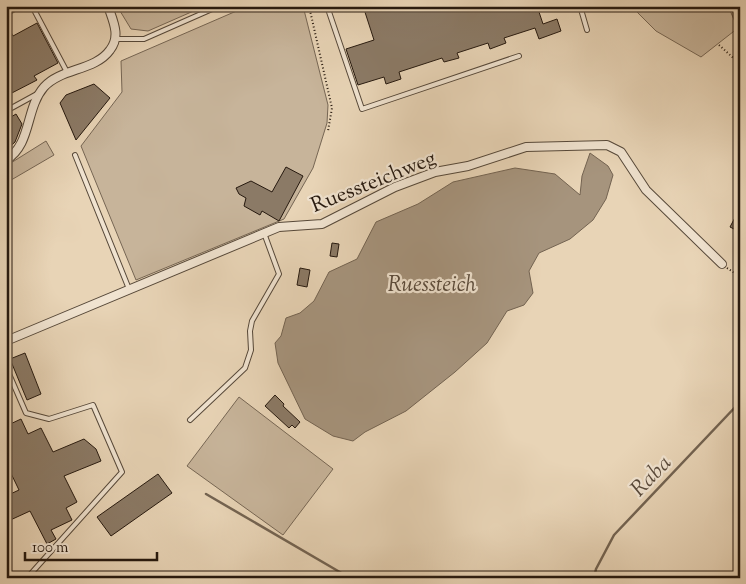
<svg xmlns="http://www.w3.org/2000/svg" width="746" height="584" font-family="'Sorts Mill Goudy',serif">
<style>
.green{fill:#c7b49a;stroke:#766654}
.water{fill:#a6947d;stroke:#736351}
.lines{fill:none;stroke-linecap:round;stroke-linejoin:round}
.stream{stroke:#736351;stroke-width:2.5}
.building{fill:#8b7a66;stroke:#26190f}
.service-casing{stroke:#564839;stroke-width:6}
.minor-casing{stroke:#564839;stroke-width:10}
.path{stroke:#26190f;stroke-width:2;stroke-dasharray:1 2.5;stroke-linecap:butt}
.service{stroke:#f0e3d0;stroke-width:4}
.minor{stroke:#f0e3d0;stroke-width:8}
.labels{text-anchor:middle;stroke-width:4.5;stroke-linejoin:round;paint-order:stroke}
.street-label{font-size:21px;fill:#26190f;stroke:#f0e3d0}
.water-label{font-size:22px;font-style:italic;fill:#594a3b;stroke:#f0e3d0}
</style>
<rect width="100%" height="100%" fill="#e8d4b6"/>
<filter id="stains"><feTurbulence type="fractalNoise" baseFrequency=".004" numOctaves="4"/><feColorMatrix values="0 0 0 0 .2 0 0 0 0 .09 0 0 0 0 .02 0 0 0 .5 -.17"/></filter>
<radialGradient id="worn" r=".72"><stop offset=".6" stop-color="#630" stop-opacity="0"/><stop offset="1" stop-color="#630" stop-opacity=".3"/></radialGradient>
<path class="green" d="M117,6H205L148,31L131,29Z
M248,6H303L328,105L327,123L313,168L284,219L136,280L81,146L122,92L121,61Z
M631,6H728L738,28L701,57L656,31Z
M46,141L54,155L6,183V166Z
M239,397L333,469L283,535L187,466Z"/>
<path class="water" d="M728,6H740V29L738,28Z
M590,153L608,166L613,175L606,199L593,220L570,239L539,253L529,271L533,293L524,305L507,311L487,343L455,372L406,411L365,432L353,441L333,436L305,419L278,363L275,343L281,336L286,318L300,313L314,301L329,272L357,259L376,222L418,204L453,182L515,168L555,174L580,195L582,176Z"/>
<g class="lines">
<path class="stream" d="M206,494L350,578
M594,578L596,569L614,535L740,402"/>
</g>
<path class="building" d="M363,6H537L543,24L557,19L561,31L539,39L535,28L504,38L506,43L490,49L488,43L457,53L459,58L444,62L442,58L399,72L401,79L386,84L384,77L358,85L346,49L374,40Z
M6,23L13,36L37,23L58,63L34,76L37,80L6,96Z
M94,84L110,98L76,140L60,103L66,95Z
M16,114L22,124L15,142L6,150V120Z
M286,167L303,176L279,221L262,211L260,215L244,206L246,198L239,194L236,188L251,181L272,192Z
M740,208V232L730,227Z
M332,243L339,244L337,257L330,256Z
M300,268L310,270L307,287L297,285Z
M25,353L41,394L27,400L10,359Z
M275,395L284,404L283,406L300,422L295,428L292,425L289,428L265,406Z
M21,419L28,434L41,428L53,452L84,439L96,449L101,461L64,476L77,502L66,508L72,520L51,530L56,539L47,544L30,511L6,522V496L19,490L6,463V426Z
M158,474L172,493L111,536L97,517Z"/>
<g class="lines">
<g class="service-casing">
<path id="service" d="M32,6L68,74
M327,6L362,109L519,56
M580,6L587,30
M6,14L20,6
M116,39H144L219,6
M6,111L37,94
M75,155L129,289
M6,367L26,413L49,419L93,405L122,472L27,578
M190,420L245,368L251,350L250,331L252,321L279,274L264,233"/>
</g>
<g class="minor-casing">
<path id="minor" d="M6,160C32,144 25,109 44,87C61,68 95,71 110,50C121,36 113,21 108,6
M6,341L279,227L322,224L395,187L435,172L468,166L526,147L607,145L621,152L646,190L722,264"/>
</g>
<path class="path" d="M309,6L332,108L328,131
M719,45L740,64
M727,268L733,272L740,273"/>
<use href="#service" class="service"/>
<use href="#minor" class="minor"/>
</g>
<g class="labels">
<g class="street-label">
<text transform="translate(373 181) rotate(-22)" y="7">Ruessteichweg</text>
</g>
<g class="water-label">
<text x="432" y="291">Ruessteich</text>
<text transform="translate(650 475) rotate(-46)" y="8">Raba</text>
</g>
</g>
<rect width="746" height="584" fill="none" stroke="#e8d4b6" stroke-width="25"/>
<rect x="8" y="8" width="731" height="569" fill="none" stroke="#26190f" stroke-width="2.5"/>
<rect x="12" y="12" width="721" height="559" fill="none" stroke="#26190f"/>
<path d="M25 552v8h132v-8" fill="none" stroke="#26190f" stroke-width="2.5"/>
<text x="32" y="552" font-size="15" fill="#26190f" stroke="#f0e3d0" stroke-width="4" paint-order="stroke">100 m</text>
<rect width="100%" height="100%" filter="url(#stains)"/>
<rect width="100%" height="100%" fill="url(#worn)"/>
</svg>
